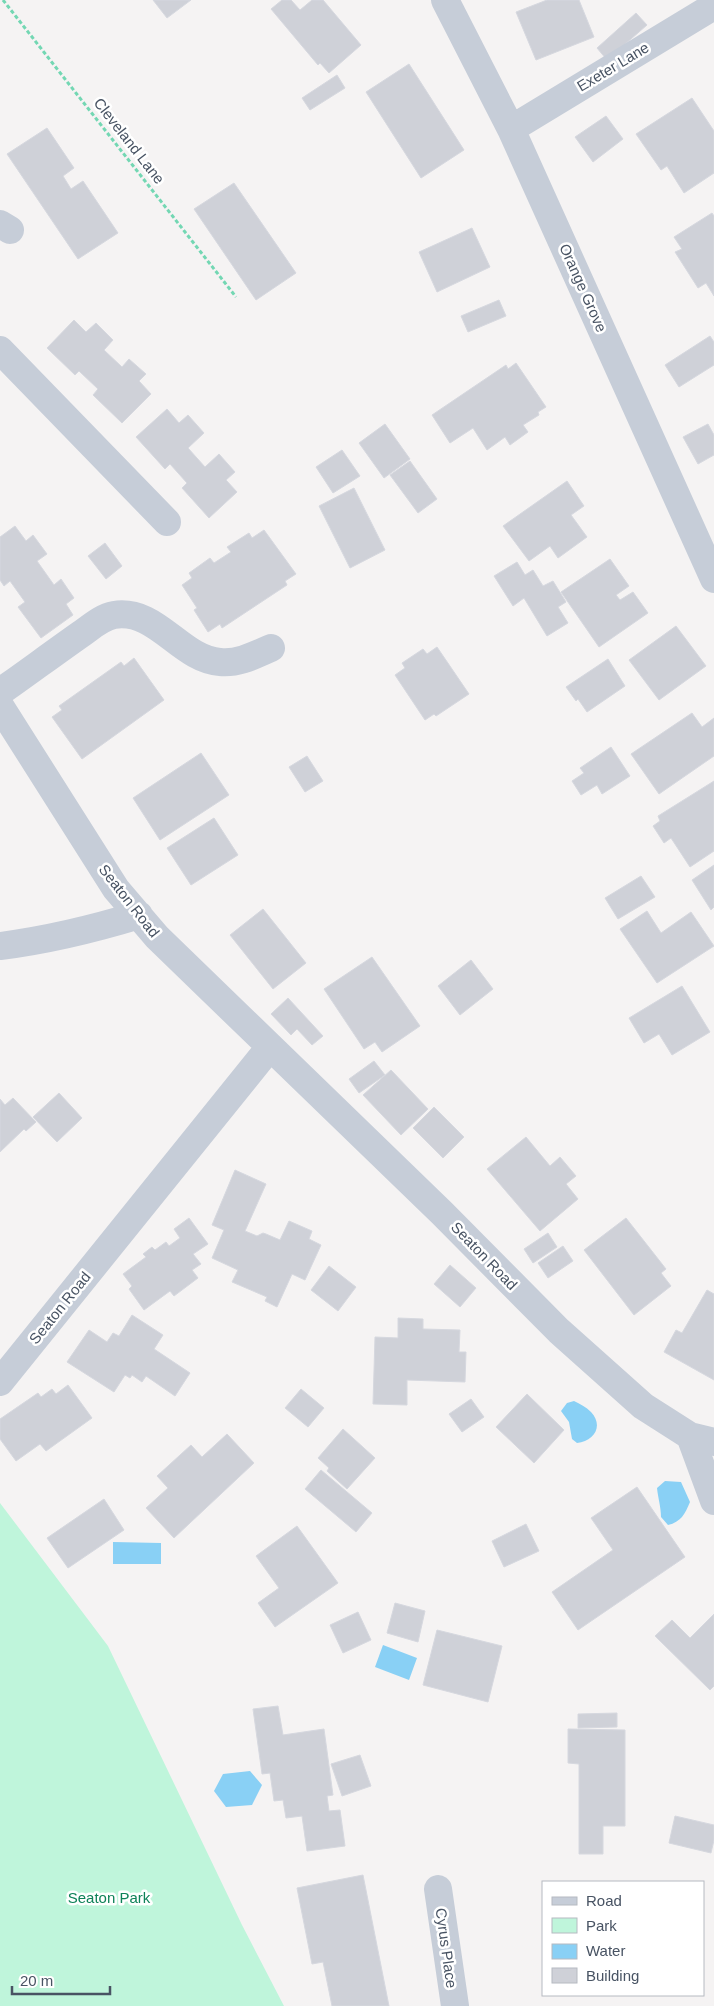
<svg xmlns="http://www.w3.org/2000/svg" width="714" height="2006" font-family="Helvetica,sans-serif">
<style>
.green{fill:#bff5db}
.water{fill:#89d0f5}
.building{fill:#cfd1d8;stroke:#d6d8df}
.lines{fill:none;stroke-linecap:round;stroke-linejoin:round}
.path{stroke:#73d7b3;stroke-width:3;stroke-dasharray:4 2.5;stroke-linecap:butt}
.minor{stroke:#c6cdd8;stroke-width:28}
.labels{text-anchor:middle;stroke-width:5;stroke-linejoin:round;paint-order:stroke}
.street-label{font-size:15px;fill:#485363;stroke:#fff}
.park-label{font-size:15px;fill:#0e8258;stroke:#fff}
</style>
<rect width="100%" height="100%" fill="#f5f3f3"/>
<path class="green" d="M0,1503L108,1646L242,1925L284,2006H0Z"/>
<path class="water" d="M574,1401C580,1404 586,1407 591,1412C604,1426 594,1441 577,1443L572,1439L569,1422L561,1411L567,1403Z
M665,1481L681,1482L690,1502C685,1514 681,1522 668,1525L661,1517C661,1507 658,1498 657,1488Z
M113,1542L161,1543V1564H113Z
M383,1645L417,1658L409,1680L375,1667Z
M250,1771L262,1785L252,1805L226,1807L214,1791L223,1774Z"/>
<path class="building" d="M153,0H191L167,18Z
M282,0H291L300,10L312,0H323L361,45L329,73L320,63L318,65L271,9Z
M547,0H579L594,37L536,60L516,12Z
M636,13L647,25L607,60L597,48Z
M409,64L464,150L421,178L366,92Z
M337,75L345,88L310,110L302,98Z
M692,98L714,131V173L684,193L667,166L661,170L636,134Z
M606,116L623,139L593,162L575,137Z
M47,128L74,168L63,176L71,189L83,181L118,233L78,259L7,154Z
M234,183L296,273L256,300L194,209Z
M712,213L714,216V296L706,283L698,288L675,252L682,249L674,237Z
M472,228L490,267L437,292L419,252Z
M499,300L506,316L468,332L461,316Z
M74,320L86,332L96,323L113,340L104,350L122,367L129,359L146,374L139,381L151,394L122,423L93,395L98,389L79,371L75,375L47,348Z
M710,336L714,342V365L679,387L665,365Z
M516,363L546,407L538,412L539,415L523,425L528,432L510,445L505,437L487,450L473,428L450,443L432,415L506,365L508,369Z
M167,409L179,423L188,415L204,433L188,448L205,467L219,454L235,472L226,480L237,492L209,518L182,488L187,483L170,464L165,469L136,437Z
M385,424L410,459L384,478L359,443Z
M708,424L714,435V455L698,464L683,437Z
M342,450L360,476L333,493L316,467Z
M410,461L437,499L418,513L390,475Z
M567,481L584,506L571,515L587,537L558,558L550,546L529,561L503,526Z
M354,488L385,550L350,568L319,506Z
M15,526L26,541L33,535L47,554L37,561L54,585L61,579L74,598L66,604L73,615L41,638L18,607L25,602L10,581L4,586L0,580V537Z
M264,530L296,574L285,581L287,585L222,628L220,624L208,632L194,610L197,608L182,585L192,578L189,573L210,558L214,563L231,552L227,547L249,533L252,538Z
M105,543L122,566L106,579L88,556Z
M610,559L629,586L616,595L620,600L633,592L648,613L599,647L561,592Z
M517,562L525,575L533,570L543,586L553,581L566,602L558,607L568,623L547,636L524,598L513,606L494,576Z
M676,626L706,666L659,700L629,660Z
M437,647L469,694L436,716L434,714L425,720L395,675L405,668L402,663L423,649L427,654Z
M134,658L164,700L82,759L52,717L62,710L59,706L121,662L124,666Z
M608,659L625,686L587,712L578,699L576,701L566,687Z
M692,713L702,727L714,718V756L659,794L631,754Z
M611,747L630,776L602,794L597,785L581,795L572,781L584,773L580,768Z
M201,753L229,795L160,840L133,798Z
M307,756L323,781L305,792L289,767Z
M714,781V851L690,867L671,838L664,843L653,826L660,821L658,816Z
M214,818L238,855L191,885L167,848Z
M714,865V907L711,910L692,880Z
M641,876L655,897L618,919L605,898Z
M263,909L306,963L273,989L230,935Z
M647,911L661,933L691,912L714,946L657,983L620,929Z
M372,957L420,1026L382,1052L375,1042L364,1049L324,989Z
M471,960L493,989L460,1015L438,986Z
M682,986L710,1032L672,1055L659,1034L644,1043L629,1018Z
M288,998L323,1036L312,1045L297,1029L291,1035L271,1014Z
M374,1061L385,1075L359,1093L349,1079Z
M391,1070L428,1109L401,1135L363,1095Z
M59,1093L82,1118L57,1142L33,1117Z
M13,1098L36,1122L26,1131L24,1129L0,1152V1099L5,1105Z
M434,1107L464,1137L443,1158L413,1128Z
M526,1137L550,1166L560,1157L576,1176L566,1184L578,1199L540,1231L487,1169Z
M235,1170L266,1184L245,1231L257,1236L263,1233L266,1234L280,1240L289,1221L312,1231L309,1239L321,1245L305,1280L292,1274L277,1307L265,1301L267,1297L232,1282L238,1270L212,1258L224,1230L212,1225Z
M189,1218L208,1244L193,1254L201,1264L192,1270L198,1278L174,1296L170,1291L144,1310L129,1289L132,1286L123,1274L146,1257L143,1254L152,1247L155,1250L166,1242L169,1246L180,1238L174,1229Z
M626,1218L666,1269L661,1273L671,1286L634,1315L584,1250Z
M548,1233L557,1247L533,1263L524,1249Z
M563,1246L573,1261L548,1278L538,1263Z
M450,1265L476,1288L460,1307L434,1284Z
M329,1266L356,1287L338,1311L311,1290Z
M707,1290L714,1294V1380L664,1352L676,1330L682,1333Z
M132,1315L163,1335L154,1349L190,1373L175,1396L146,1376L142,1382L132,1375L130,1378L125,1375L114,1392L67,1362L89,1330L107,1342L113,1333L119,1336Z
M398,1318L423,1319V1329L460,1330L459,1352H466L465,1382L407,1380V1405L373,1404L375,1337L398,1338Z
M68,1385L92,1418L46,1451L40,1444L16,1461L0,1439V1419L38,1393L41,1397L52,1389L56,1394Z
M301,1389L324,1408L308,1427L285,1408Z
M527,1394L564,1430L534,1463L496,1427Z
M471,1399L484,1417L462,1432L449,1414Z
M343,1429L375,1458L347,1489L327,1471L329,1468L318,1458Z
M227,1434L254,1463L174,1538L146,1508L168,1488L157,1476L191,1445L202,1457Z
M321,1470L372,1513L356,1532L305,1489Z
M637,1487L685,1557L578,1630L552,1592L613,1550L591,1518Z
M104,1499L124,1530L68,1568L47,1538Z
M526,1524L539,1551L504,1567L492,1541Z
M297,1526L338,1583L275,1627L258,1603L279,1588L256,1556Z
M395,1603L425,1611L418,1642L387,1633Z
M358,1612L371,1640L343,1653L330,1625Z
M714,1614V1686L710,1690L655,1636L672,1620L690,1638Z
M437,1630L502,1646L488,1702L423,1685Z
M278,1706L283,1735L324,1729L333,1795L327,1796L329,1811L340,1810L345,1846L307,1851L302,1816L286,1818L283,1800L274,1801L270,1773L262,1774L253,1709Z
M617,1713V1727L578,1728V1714Z
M568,1729L625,1730V1826H603V1854H579V1764L568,1763Z
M360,1755L371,1786L342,1796L331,1764Z
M675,1816L714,1825V1840L711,1853L669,1843Z
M363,1875L389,2006H332L323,1962L312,1964L297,1888Z"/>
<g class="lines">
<path class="path" d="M3,0L236,297"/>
<path class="minor" d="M445,0L511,129L714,579
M511,129L714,6
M0,224L10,230
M0,350L167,522
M0,692C27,673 54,653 81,634C91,627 102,617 114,615C157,608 180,659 220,662C238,664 255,655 271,648
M0,706L116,889L157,937L442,1213L559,1331L643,1406L690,1436L714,1442
M0,946C48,940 93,929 139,915
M0,1382L270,1047
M690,1436L714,1501
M438,1889L455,2006"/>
</g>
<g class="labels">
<g class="street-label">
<text transform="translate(613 67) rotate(-31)" y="5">Exeter Lane</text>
<text transform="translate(129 141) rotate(52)" y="5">Cleveland Lane</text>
<text transform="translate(583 288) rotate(66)" y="5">Orange Grove</text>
<text transform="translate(129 901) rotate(52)" y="5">Seaton Road</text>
<text transform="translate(484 1256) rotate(46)" y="5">Seaton Road</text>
<text transform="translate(60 1308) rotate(-51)" y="5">Seaton Road</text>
<text transform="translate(446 1948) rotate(82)" y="5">Cyrus Place</text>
</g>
<g class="park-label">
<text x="109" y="1903">Seaton Park</text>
</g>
</g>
<rect x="542" y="1881" width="162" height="115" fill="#ffffff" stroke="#b6bac1"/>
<rect x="552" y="1897" width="25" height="8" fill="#c6cdd8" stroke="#b6bac1"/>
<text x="586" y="1906" font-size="15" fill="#485363">Road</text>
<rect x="552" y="1918" width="25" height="15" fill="#bff5db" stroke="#b6bac1"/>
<text x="586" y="1931" font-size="15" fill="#485363">Park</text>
<rect x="552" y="1944" width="25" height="15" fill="#89d0f5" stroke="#b6bac1"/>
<text x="586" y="1956" font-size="15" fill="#485363">Water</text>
<rect x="552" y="1968" width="25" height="15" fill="#cfd1d8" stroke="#b6bac1"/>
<text x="586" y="1981" font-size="15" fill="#485363">Building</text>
<path d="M12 1986v8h98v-8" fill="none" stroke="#485363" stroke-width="2.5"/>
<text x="20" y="1986" font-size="15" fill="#485363" stroke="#ffffff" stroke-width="4" paint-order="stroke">20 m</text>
</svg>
